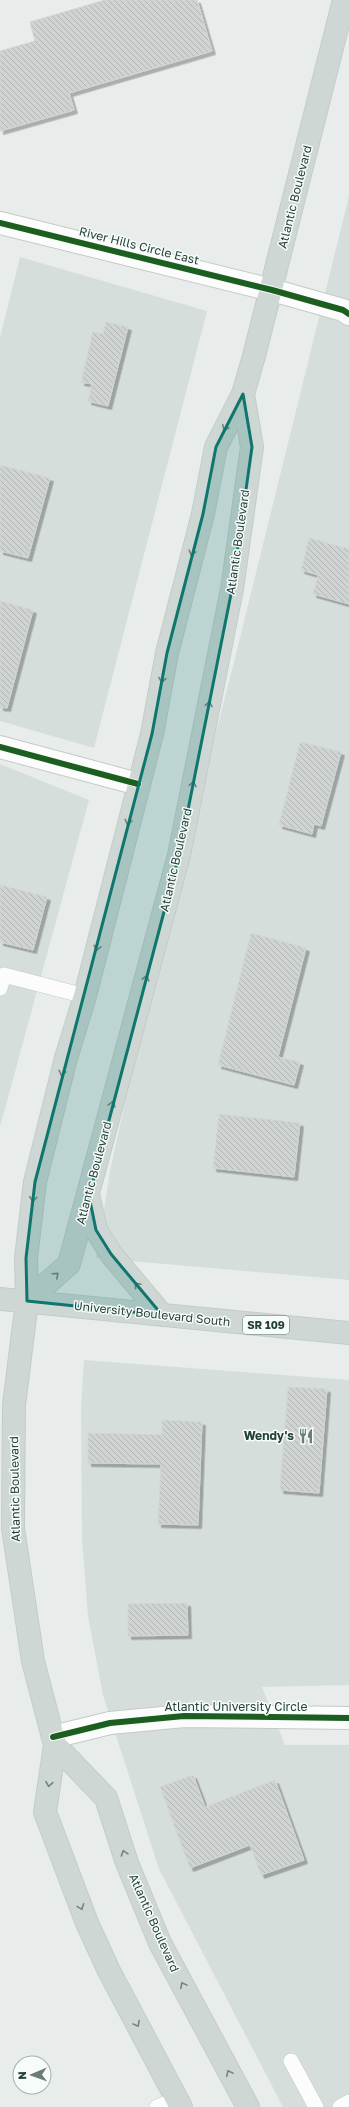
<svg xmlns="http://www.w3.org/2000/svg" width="349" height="2107" font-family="'Golos Text',sans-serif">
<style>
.built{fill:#d6dedb}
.building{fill:url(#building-back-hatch);stroke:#d1d6d4;filter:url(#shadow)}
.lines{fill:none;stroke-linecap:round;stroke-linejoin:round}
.lane-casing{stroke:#c5cac8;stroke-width:16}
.street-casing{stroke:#c5cac8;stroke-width:24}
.primary-casing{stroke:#c3ccc9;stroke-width:24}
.lane{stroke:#fcfcfc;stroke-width:15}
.street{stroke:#fcfcfc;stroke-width:22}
.primary{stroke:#cfd7d5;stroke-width:22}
.cycleway-casing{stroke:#f7fbf9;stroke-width:8}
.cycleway{stroke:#1b5e20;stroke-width:6}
.oneway{stroke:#718580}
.marked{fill:#0f766e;fill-opacity:0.2;stroke:#0f766e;stroke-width:3;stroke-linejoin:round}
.labels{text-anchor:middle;stroke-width:3;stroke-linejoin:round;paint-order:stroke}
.shield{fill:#f7fbf9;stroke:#637a73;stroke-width:1}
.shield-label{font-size:11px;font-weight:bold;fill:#24423a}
.street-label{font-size:12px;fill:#24423a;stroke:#f7fbf9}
.poi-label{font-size:12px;font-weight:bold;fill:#24423a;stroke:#f7fbf9;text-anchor:end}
</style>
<defs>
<pattern id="building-back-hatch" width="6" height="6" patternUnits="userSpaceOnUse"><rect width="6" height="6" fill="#cfd4d2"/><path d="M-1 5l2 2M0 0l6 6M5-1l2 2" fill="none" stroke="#b2b7b5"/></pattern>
<filter id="shadow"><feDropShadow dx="3.5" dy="3.5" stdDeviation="0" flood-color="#0004"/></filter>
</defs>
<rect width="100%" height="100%" fill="#e8edeb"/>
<path class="built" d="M349,196V1280L96,1258L111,1166L151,986L233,666Z
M20,257L207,311L94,748L0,721V338Z
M0,764L89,800L0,1127Z
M84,1360L349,1380V1685L262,1687L285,1745H349V2107H283L159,1869L103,1695L88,1616L82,1537L81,1410Z"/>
<path class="building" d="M105,0H197L212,51L69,93L74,110L0,131V51L35,41L30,22Z
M106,322L128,327L108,406L88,401L92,384L81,382L93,332L103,334Z
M0,465L50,478L28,558L0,551Z
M309,538L349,549V604L313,594L318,575L301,570Z
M0,601L33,610L7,708L0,707Z
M300,742L341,752L321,826L314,824L312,834L279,825Z
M0,885L47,897L33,950L0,942Z
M251,933L306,948L278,1057L300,1062L294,1085L218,1065Z
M219,1114L300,1123L294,1177L213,1168Z
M288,1387L327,1389L319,1493L280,1490Z
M162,1420L202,1422L198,1525L158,1524L161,1464L88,1463V1433L162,1435Z
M187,1603L188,1635L128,1636V1604Z
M193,1775L205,1807L275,1780L304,1860L261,1875L250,1845L190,1868L160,1787Z"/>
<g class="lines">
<g class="lane-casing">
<path id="lane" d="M0,988L4,975L85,996
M291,2061L316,2107
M157,2107L177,2099
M340,2107L349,2102"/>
</g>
<g class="street-casing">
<path id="street" d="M0,223L272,290L343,310L349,314
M0,747L138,784
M53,1737L110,1723L184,1716L349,1718"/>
</g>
<g class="primary-casing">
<path id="primary" d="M89,1198L96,1230L111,1254L162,1315
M0,1299L349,1333
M27,1301L69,1264L179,855L232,589L252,447L243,394
M55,1745L106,1798L127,1863L160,1943L248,2107
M181,2107L109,1971L87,1923L45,1812L55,1745L33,1661L13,1528L14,1405L27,1301L26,1258L35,1182L66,1058L85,996L152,734L167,653L203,514L216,447L243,394L254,356L344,0"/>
</g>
<use href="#lane" class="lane"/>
<use href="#street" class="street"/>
<use href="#primary" class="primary"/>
<g class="cycleway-casing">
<path id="cycleway" d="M0,223L272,290L343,310L349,314
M0,747L138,784
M53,1737L110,1723L184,1716L349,1718"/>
</g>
<use href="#cycleway" class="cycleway"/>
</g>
<defs><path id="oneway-chevron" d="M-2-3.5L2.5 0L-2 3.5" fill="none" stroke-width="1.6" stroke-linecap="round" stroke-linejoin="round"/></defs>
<g class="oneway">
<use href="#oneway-chevron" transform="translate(225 428) rotate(117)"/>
<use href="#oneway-chevron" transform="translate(192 553) rotate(105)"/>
<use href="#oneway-chevron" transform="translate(162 680) rotate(100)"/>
<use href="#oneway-chevron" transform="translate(209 704) rotate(-79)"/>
<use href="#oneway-chevron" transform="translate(193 784) rotate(-79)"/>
<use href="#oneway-chevron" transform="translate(128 822) rotate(104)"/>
<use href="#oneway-chevron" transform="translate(97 948) rotate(104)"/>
<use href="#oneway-chevron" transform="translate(146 978) rotate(-75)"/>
<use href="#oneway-chevron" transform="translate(62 1073) rotate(104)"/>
<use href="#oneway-chevron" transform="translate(112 1104) rotate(-75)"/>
<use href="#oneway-chevron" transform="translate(33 1199) rotate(97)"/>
<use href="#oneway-chevron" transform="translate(56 1275) rotate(-42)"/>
<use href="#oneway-chevron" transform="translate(137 1285) rotate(-130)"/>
<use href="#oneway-chevron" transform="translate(49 1784) rotate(99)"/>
<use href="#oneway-chevron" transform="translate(124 1853) rotate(-108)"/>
<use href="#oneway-chevron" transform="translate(81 1907) rotate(69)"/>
<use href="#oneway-chevron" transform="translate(183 1985) rotate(-118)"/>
<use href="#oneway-chevron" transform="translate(137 2024) rotate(62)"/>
<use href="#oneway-chevron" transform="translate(229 2073) rotate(-118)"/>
</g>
<path class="marked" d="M243,394L252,447L232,589L179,855L89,1196L96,1230L111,1254L162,1315L27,1301L26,1258L35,1182L152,734L167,653L203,514L216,447Z"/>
<defs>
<g id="restaurant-bare" transform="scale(1.2)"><path d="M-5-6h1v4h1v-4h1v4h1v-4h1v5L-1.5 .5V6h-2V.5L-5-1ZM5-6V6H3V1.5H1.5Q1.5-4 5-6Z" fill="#697e78" stroke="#f7fbf9" stroke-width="2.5" paint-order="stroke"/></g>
</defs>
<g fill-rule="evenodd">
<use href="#restaurant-bare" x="306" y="1436"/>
</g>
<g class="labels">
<rect class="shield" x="243" y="1316" width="46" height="18" rx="3"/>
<g class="shield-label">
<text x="266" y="1329">SR 109</text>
</g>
<g class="street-label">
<text transform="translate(295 197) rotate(-76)" y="4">Atlantic Boulevard</text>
<text transform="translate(139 246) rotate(14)" y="4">River Hills Circle East</text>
<text transform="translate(238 542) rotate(-82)" y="4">Atlantic Boulevard</text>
<text transform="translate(176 860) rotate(-77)" y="4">Atlantic Boulevard</text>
<text transform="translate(94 1173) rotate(-75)" y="4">Atlantic Boulevard</text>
<text transform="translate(152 1314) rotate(6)" y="4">University Boulevard South</text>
<text transform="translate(15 1489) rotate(-91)" y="4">Atlantic Boulevard</text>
<text x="236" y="1711">Atlantic University Circle</text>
<text transform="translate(154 1923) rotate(66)" y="4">Atlantic Boulevard</text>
</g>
<g class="poi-label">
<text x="294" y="1440">Wendy's</text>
</g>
</g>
<g transform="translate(32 2075) rotate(268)"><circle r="19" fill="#f7fbf9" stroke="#a3b1ad"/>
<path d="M0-3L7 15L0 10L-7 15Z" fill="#697e78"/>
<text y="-6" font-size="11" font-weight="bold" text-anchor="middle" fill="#24423a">N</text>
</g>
</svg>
